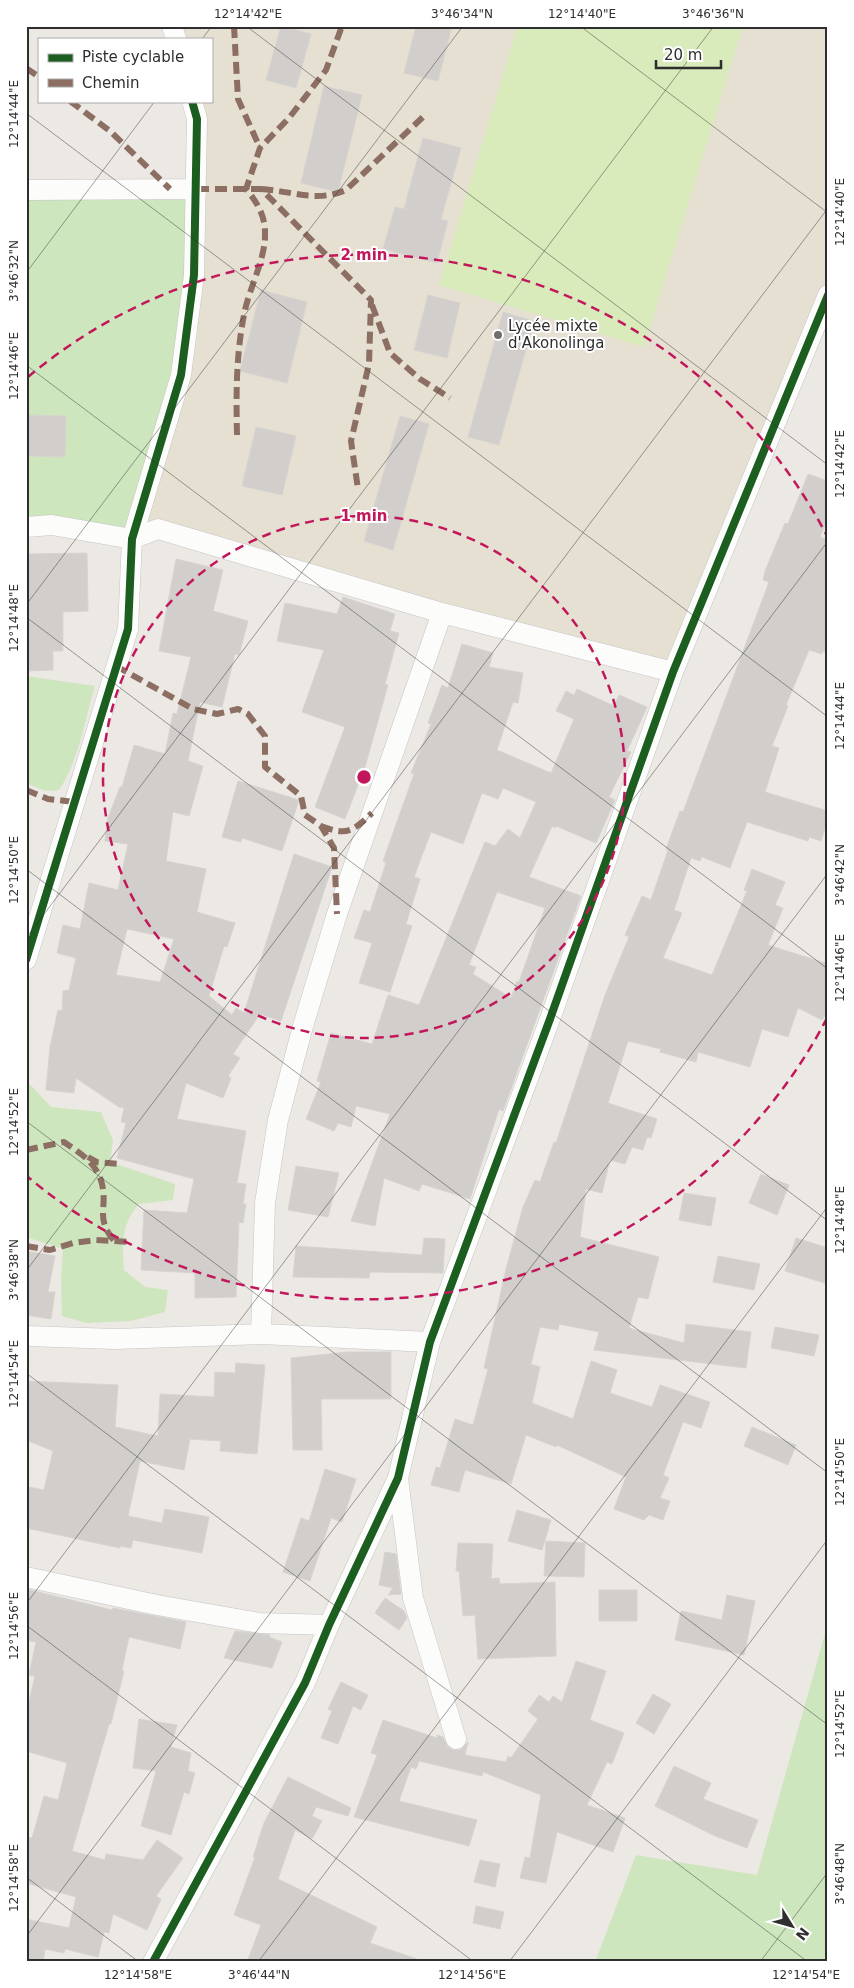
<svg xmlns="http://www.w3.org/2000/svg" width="854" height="1988" font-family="'DejaVu Sans',sans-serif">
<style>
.education{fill:#e6e0d3}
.green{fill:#cee6be}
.pitch{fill:#d9eabb}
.building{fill:#d1cecb;stroke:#d7d4d0;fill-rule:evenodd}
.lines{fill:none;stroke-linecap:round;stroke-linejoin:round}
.minor-casing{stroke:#c5c4c5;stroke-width:21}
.minor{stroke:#fcfcfb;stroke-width:20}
.quiet{stroke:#8d6e63;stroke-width:6;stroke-dasharray:12 6;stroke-linecap:butt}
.cycleway-casing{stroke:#fff;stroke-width:11}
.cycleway{stroke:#1b5e20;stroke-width:8}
.ticks{fill:none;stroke:#2e2e2e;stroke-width:1;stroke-opacity:0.45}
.ring{fill:none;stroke:#c2185b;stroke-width:2.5;stroke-dasharray:9 6}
.poi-dot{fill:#706f6e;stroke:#fff;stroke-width:2}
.labels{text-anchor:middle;stroke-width:4;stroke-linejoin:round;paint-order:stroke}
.poi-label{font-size:15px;fill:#2e2e2e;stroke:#fff;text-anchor:start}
.centre{fill:#c2185b;stroke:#fff;stroke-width:2.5}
.ring-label{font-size:15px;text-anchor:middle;font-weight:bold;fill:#c2185b;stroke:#fff;stroke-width:4;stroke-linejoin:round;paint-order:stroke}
.neatline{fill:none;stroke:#2e2e2e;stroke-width:2}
.ticks-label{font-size:12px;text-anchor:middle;fill:#2e2e2e}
</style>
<rect width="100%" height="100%" fill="#ece8e4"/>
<path class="education" d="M172,26H828V295L673,672L158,529L132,539L181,375L192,101H211V39H176Z"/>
<path class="green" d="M26,189H197L181,375L132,539L26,527Z
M26,676L95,686C84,722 80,758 59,790L45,791L26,783Z
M26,1080L51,1107L101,1112L113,1140L110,1162L175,1184L173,1200L139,1204C121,1224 122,1244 124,1270L145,1287L168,1290L165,1312L131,1321L86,1323L62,1316L61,1278L63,1249L26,1237Z
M828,1623V1962H595L636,1855L757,1875Z"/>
<path class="pitch" d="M518,26H743L644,347L439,285Z"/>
<path class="building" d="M281,26L311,34L296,88L266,80Z
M416,26H452L438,81L404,73Z
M324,86L362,95L338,192L301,183Z
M423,138L461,148L441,219L448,221L437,263L383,249L395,207L404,209Z
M261,290L307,302L287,383L240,371Z
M428,295L460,303L447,358L414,350Z
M503,312L534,321L499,445L468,437Z
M26,415L66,416L65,457L26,456Z
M400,416L429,424L393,550L364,541Z
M256,427L296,436L282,495L242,486Z
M808,474L828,481V517L820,537L828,540V653L823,651L822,654L809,650L786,705L788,706L772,746L779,748L765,792L828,811V819L821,841L809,837L808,841L747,822L730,868L702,857L700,861L691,858L674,910L682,913L663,958L712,975L747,891L744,890L752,869L785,882L775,905L783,908L768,945L828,964V1010L822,1020L798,1008L788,1037L762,1029L750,1067L698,1052L696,1062L660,1052L661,1049L628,1041L608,1103L657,1119L651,1138L647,1137L643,1150L632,1147L625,1164L610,1160L602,1193L586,1189L580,1237L659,1257L648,1299L638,1297L629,1328L684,1343L686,1324L751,1332L746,1368L594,1350L599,1332L559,1324L558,1330L540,1327L531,1364L540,1367L532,1403L573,1419L591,1361L617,1370L610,1393L652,1407L660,1385L710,1402L701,1428L683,1422L663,1475L669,1478L660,1498L670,1501L663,1520L649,1515L644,1520L614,1509L626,1477L557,1445L556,1447L526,1435L511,1484L465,1470L459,1492L431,1485L436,1467L440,1468L455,1419L473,1425L488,1369L484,1368L506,1269L523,1207L535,1180L540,1182L554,1142L556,1143L605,995L629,937L625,935L642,896L651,900L668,850L666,849L680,811L683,812L769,582L763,580L765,571L785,523L788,524Z
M87,553L88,611L63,612V651H53V670L26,671V554Z
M176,559L223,570L213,611L248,621L239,655L235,654L222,707L200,702L188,761L203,766L189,816L173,812L166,861L206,869L197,912L235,923L227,947L224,946L209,996L232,1015L236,1008L244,1013L294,854L332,867L281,1021L260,1014L233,1054L240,1058L228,1076L231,1078L223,1098L186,1083L177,1119L246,1131L237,1183L246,1184L243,1204H246L243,1223L239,1222L236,1297L195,1298V1273L141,1270L144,1210L187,1213L194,1179L117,1158L126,1123L121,1122L124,1108L119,1107L76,1078L74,1093L46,1090L50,1047L58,1010L62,1011L63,991L69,990L76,958L57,953L63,925L80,929L89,883L118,890L128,844L105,841L108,818L120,787H122L134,745L165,754L173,713L177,714L191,657L159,651ZM127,929L174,939L160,982L116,975Z
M343,597L395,614L390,631L399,633L385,684L388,685L365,767L345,819L315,807L345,727L302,712L324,650L277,641L285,603L337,614Z
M462,644L493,653L489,667L523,673L518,703L513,702L497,750L551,773L574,719L556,711L566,691L574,695L577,689L614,706L619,695L647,707L627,751L631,752L609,797L615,800L596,843L556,826L555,828L552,826L529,877L581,896L503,1111L499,1109L470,1199L422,1184L419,1191L384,1178L375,1226L351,1221L390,1114L356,1106L351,1127L338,1123L334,1131L306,1119L321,1082L317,1081L331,1033L372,1044L388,995L419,1005L485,842L495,846L508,829L520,838L536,802L503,788L498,799L482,793L463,844L431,832L414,877L420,879L406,924L412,926L390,992L359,983L372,943L354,938L364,910L370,912L386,863L383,861L414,774L411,773L431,724L428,723L442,685L448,688ZM497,892L545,908L519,982L517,981L511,998L473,974L476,967L469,965Z
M238,781L299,800L282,851L242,838L241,842L222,837Z
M296,1166L339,1173L328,1217L288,1210Z
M761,1174L789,1185L777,1215L749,1203Z
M684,1193L716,1198L711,1226L679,1220Z
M424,1238L445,1239L443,1273L370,1272L369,1278L293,1277L296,1246L422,1255Z
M796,1238L828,1248V1284L785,1271Z
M26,1251L55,1256L48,1292H55L51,1319L26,1315Z
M718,1256L760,1264L754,1290L713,1282Z
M775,1327L819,1335L814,1356L771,1348Z
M347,1352H391V1399H321L322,1450H293L291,1358Z
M236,1363L265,1365L257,1454L220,1451L221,1441L190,1439L184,1470L140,1461L128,1516L162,1523L165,1509L209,1517L202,1553L133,1540L131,1548L120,1546V1548L26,1528V1502L29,1487L44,1490L53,1451L26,1440V1381L118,1385L115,1427L158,1436L160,1394L214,1397L215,1372L235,1373Z
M752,1427L796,1445L788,1465L744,1446Z
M325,1469L356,1479L342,1522L331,1518L310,1581L283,1572L301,1518L309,1521Z
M517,1510L551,1520L542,1550L508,1541Z
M546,1541L585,1543L584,1577L544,1576Z
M458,1543L493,1544L491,1579L499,1578L500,1584L555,1582L556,1656L478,1659L475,1615L463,1616L459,1571H456Z
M385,1552L396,1554L401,1594L388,1595L393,1588L379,1585Z
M26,1589L112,1610L113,1608L186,1622L180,1649L129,1637L122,1670L124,1671L111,1724H109L72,1851L105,1860L106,1854L143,1860L157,1840L183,1858L156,1896L161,1899L147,1930L113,1914L109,1933L104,1932L98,1957L65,1949L64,1953L45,1949L43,1962L26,1960V1919L69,1928L76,1897L26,1883V1837L32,1838L44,1796L58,1800L67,1763L26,1751V1714L35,1676L29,1675L36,1642L26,1640Z
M599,1590H637V1621H599Z
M727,1595L755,1601L744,1655L675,1640L681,1611L722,1620Z
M385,1598L404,1611L407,1618L399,1630L375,1613Z
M235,1631L270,1635L269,1637L282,1642L272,1668L224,1658Z
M576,1661L606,1671L590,1720L624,1733L612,1764L607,1762L587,1805L625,1818L613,1852L557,1832L546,1883L520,1878L525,1857L530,1858L541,1795L483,1772L482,1776L419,1761L416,1769L411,1767L399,1801L477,1820L469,1846L354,1817L377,1755L371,1753L383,1720L437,1738V1735L443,1737L448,1747L453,1750H460L468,1742L465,1755L506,1762L508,1756L511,1758L538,1719L528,1711L539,1695L549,1702L553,1696L562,1702Z
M341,1682L368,1695L361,1710L353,1706L338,1744L321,1738L332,1711L328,1709Z
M653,1694L671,1704L654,1734L636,1723Z
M139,1719L177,1725L171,1747L191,1753L188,1771L195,1773L189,1794L184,1792L171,1835L141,1826L156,1771L133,1768Z
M674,1766L711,1783L703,1799L758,1820L747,1848L715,1836L655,1806Z
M288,1777L351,1808L348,1816L316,1807L312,1816L322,1821L312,1839L295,1830L278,1879L377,1927L370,1943L417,1959V1962H247L261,1925L234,1915L255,1857H253L264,1823Z
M480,1860L500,1864L495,1887L474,1882Z
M476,1906L504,1912L500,1929L473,1923Z"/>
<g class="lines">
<g class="minor-casing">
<path id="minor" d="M172,26L176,39
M26,190L197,189
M26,527L52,525L132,539L158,529L442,613L673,672
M26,960L128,629L132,539L181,375L194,275L197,119L192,101
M261,1334L265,1203L278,1120L303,1026L337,914L442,613
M26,1336L115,1339L261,1334L430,1342
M398,1478L413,1598L456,1739
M26,1577L157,1605L260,1623L329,1625
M153,1962L305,1683L329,1625L398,1478L430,1342L550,1019L673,672L828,295"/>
</g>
<use href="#minor" class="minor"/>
<path class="quiet" d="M234,26L238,99L260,148
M26,68L39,77
M70,101L110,131L170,189
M197,189H261L371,300L369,364L351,441L358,489
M261,189C293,191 316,203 346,190L424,116
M372,305L390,353L420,379L450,398
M237,435C236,393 236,352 245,310C250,287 266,257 265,233C265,215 257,202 246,189L260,148L289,118L326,70L342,26
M116,666L193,709L217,714L238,709L248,714L265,736V767L301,796L305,815L321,826L334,848L337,914
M26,790L48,799L75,802
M321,826C347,836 352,832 372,813
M26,1150L64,1142C80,1153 97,1163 102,1184C108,1210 94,1218 116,1243
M88,1157L97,1162L121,1164
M26,1246L50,1250L73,1243L96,1240L132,1242"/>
<g class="cycleway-casing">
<path id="cycleway" d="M26,960L128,629L132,539L181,375L194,275L197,119L192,101
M153,1962L305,1683L329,1625L398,1478L430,1342L550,1019L673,672L828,295"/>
</g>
<use href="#cycleway" class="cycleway"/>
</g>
<path class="ticks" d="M246,26L828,465M580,26L828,213M202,39L212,26M26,113L828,717M26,273L155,101M26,365L828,969M26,605L463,26M26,617L828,1221M26,869L828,1473M26,938L714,26M26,1121L828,1725M26,1271L828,208M26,1373L808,1962M26,1604L828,541M26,1625L474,1962M26,1877L139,1962M26,1937L828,873M258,1962L828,1206M509,1962L828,1539M760,1962L828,1872"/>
<g class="ring">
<circle cx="364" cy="777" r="261"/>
<path d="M827 1018A522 522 0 0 1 28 1177M28 377A522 522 0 0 1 827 536"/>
</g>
<circle class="poi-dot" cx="498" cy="335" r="5"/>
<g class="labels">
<g class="poi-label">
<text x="508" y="331">Lycée mixte<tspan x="508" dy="17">d'Akonolinga</tspan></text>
</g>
</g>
<circle cx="364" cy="777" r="8" class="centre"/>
<g class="ring-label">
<text x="364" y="260">2 min</text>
<text x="364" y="521">1 min</text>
</g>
<rect width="854" height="1988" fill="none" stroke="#ffffff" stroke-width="55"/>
<rect x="38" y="38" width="175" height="65" fill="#ffffff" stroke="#ababab"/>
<rect x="48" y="54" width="25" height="8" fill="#1b5e20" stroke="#ababab"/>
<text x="82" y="62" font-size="15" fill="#2e2e2e">Piste cyclable</text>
<rect x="48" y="79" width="25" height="8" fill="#8d6e63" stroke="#ababab"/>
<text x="82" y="88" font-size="15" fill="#2e2e2e">Chemin</text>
<g transform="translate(792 1926) rotate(127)" stroke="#ffffff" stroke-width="4" paint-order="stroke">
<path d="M0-4L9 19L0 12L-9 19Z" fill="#2e2e2e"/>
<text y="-8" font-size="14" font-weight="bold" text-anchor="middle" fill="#2e2e2e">N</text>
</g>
<path d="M656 60v8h65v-8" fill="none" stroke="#2e2e2e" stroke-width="2.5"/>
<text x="664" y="60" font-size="15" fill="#2e2e2e" stroke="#ffffff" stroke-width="4" paint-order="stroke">20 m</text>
<rect x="28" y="28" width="798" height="1932" class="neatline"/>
<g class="ticks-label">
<text x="248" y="18">12°14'42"E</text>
<text x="462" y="18">3°46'34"N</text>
<text x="582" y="18">12°14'40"E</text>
<text x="713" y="18">3°46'36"N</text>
<text transform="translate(14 114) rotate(-90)" y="4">12°14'44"E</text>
<text transform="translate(840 212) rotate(-90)" y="4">12°14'40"E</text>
<text transform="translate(14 271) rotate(-90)" y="4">3°46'32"N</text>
<text transform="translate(14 366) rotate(-90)" y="4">12°14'46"E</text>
<text transform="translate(840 464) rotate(-90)" y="4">12°14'42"E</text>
<text transform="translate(14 618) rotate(-90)" y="4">12°14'48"E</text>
<text transform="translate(840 716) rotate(-90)" y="4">12°14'44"E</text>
<text transform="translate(14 870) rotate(-90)" y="4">12°14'50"E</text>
<text transform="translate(840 875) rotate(-90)" y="4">3°46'42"N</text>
<text transform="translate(840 968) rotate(-90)" y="4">12°14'46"E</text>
<text transform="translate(14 1122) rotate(-90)" y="4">12°14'52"E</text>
<text transform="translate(840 1220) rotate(-90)" y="4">12°14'48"E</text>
<text transform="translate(14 1270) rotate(-90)" y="4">3°46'38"N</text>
<text transform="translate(14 1374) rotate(-90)" y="4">12°14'54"E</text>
<text transform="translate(840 1472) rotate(-90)" y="4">12°14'50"E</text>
<text transform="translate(14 1626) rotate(-90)" y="4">12°14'56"E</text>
<text transform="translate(840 1724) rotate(-90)" y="4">12°14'52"E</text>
<text transform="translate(840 1874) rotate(-90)" y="4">3°46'48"N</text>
<text transform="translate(14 1878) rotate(-90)" y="4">12°14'58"E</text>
<text x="138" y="1979">12°14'58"E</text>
<text x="259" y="1979">3°46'44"N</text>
<text x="472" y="1979">12°14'56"E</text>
<text x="806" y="1979">12°14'54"E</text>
</g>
</svg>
